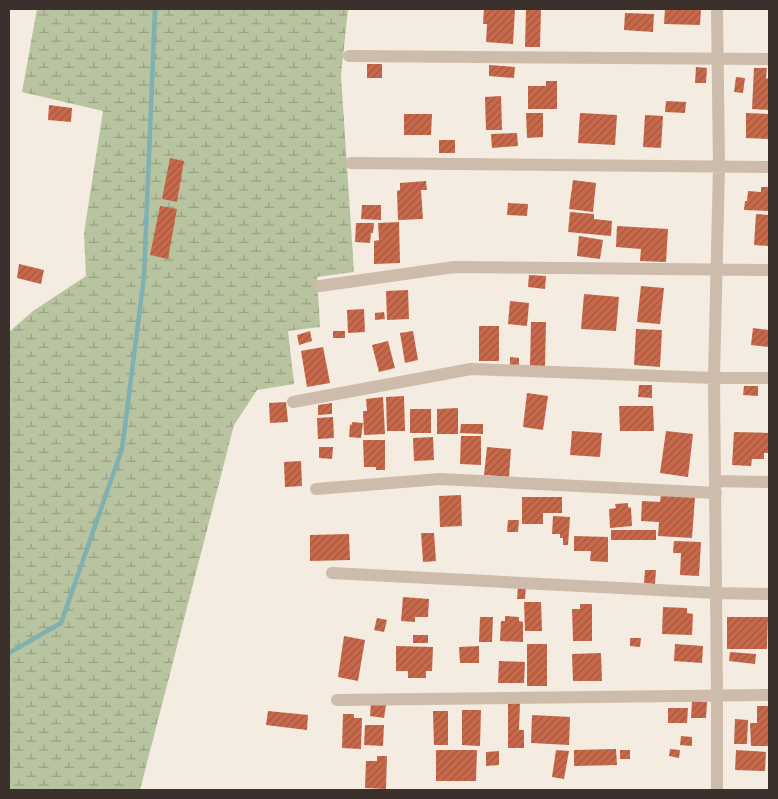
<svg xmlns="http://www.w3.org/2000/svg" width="778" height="799" font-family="'Nunito Sans',sans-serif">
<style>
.wetland{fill:url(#wetland-marsh)}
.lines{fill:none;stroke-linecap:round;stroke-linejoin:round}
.stream{stroke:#7fb0b2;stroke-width:4.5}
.building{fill:url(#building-hatch)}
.street{stroke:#cdbbac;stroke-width:12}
</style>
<defs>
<pattern id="wetland-marsh" width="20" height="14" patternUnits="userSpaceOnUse" patternTransform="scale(1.25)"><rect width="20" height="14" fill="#b8c4a0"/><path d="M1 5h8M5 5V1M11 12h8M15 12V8" fill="none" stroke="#97a083"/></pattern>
<pattern id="building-hatch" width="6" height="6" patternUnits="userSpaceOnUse" patternTransform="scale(1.25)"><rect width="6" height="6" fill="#c8694b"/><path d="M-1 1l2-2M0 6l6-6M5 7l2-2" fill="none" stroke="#a4573f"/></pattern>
</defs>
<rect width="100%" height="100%" fill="#f4ebe1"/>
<path class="wetland" d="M37,9H348L341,76L354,272L317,277L320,327L288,331L294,384L257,390L234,425L140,790H9V332L33,311L86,276L84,233L103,111L22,92Z"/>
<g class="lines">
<path class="stream" d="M9,653L61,623L122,449L144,277L155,9"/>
</g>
<path class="building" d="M484,9H515L513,44L486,42L487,24H483Z
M526,9H541L540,47H525Z
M665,9H701L700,25L664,24Z
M625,13L654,14L653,32L624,30Z
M367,64H382V78H367Z
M489,65L515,67L514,78L489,76Z
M696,67L707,68L706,83H695Z
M754,68H767L766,78L769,79V110L752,109Z
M736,77L745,78L743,93L734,92Z
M546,81H557V109H528V86H546Z
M501,96L502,130H486L485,97Z
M666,101L686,102L685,113L665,112Z
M49,105L72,108L71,122L48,120Z
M526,113H543V137L527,138Z
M580,113L617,115L615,145L578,143Z
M746,113L769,114V139L746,138Z
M404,114H432L431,135H404Z
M645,115L663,116L661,148L643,147Z
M517,133L518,146L492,148L491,134Z
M439,140H455V153H439Z
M170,158L184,161L177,202L162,199Z
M573,180L596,183L593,212L569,209Z
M426,181L427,190H421L423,219L398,220L397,191L400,190V183Z
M761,187H769V211L744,210L745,201H747L748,191L761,192Z
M508,203L528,204L527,216L507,215Z
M362,205H381V220L361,219Z
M160,206L177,209L168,259L150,255Z
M570,212L594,214V219L612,221L611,236L568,232Z
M756,214L769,215V246L754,245Z
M399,222L400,263L374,264V241L379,240L378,223Z
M356,223H374L373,233H371L370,243L355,242Z
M617,226L668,229L666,262L640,261L641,249L616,247Z
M579,236L603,240L600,259L577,256Z
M19,264L44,270L41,284L17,278Z
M529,275L546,276L545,289L528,287Z
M641,286L664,288L660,324L637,322Z
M408,290L409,319L387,320L386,291Z
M584,294L619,297L616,331L581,329Z
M510,301L529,303L527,326L508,324Z
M364,309L365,332L348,333L347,310Z
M384,312L385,319L375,320V313Z
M531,322H546L545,366H530Z
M479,326H499V361H479Z
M753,328L769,330V347L751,345Z
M636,329L662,330L660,367L634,365Z
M310,331L312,341L299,345L297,335Z
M333,331H345V338H333Z
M413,331L418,360L405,363L400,333Z
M388,341L395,368L379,372L372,345Z
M323,347L330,383L307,387L301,351Z
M510,357L519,358V366L510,365Z
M639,385H652V398L638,397Z
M744,386H758V396L743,395Z
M527,393L548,396L543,430L523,427Z
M404,396L405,431H387L386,397Z
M383,397L385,434L364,435L363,411H367L366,399Z
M286,402L288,422L270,423L269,403Z
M332,403V414L318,415V405Z
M619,406H653L654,431H620Z
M458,408V434H437V409Z
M410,409H431V433H410Z
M333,417L334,438L318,439L317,418Z
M352,422L363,423L361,438L349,437L350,424L352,425Z
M461,424H483V434L460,433Z
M572,431L602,433L600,457L570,455Z
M666,431L693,434L688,477L660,473Z
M734,432L769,433V453H764V459H752L751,466L732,465Z
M461,436H481V465L460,464Z
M433,437L434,460L414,461L413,438Z
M363,440H385V470H376V467H364Z
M319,447H333L332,459L319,458Z
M487,447L511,449L509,477L484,475Z
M301,461L302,486L285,487L284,462Z
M461,495L462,526L440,527L439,496Z
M661,495L695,497L692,538L658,536L659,522L641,521L642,501L660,502Z
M522,497H562V513H543V524H522Z
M628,503V507L631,508L632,526L610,528L609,509L616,508L615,504Z
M553,516L570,517L568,545H563V538H560V534H552Z
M508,520H519L518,532H507Z
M611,530H656V540H611Z
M421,533H434L436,561L423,562Z
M349,534L350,560L310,561V535Z
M574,536L608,537V562L590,561L591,551H574Z
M674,541L701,542L699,576L680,575L681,553H673Z
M645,570H656L655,584L644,583Z
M518,587H526L525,599H517Z
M403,597L429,599L428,617H415V622L401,621Z
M524,602H541L542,631H525Z
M580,604H592V641H573L572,609H580Z
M663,607L687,608V613L693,614L692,635L662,634Z
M505,616L519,617V621L523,622V642L500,641L501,621H505Z
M480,617H493L492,642H479Z
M727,617H768L767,649H727Z
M377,618L387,620L384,632L374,630Z
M413,635H428V643H413Z
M344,636L365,640L358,681L338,677Z
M630,638H641L640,647L630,646Z
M527,644H547V686H527Z
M675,644L703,646L702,663L674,661Z
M396,646L433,647L432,671H426V678H408V671H396Z
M479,646V663H460L459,647Z
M730,652L756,654L755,664L729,661Z
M601,653L602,681H573L572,654Z
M499,661L525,662L524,683H498Z
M692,701L707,702L706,718H691Z
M371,703L386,705L384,718L370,716Z
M508,703H520L519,730H524V748H508Z
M757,706H769V746H751L750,723H757Z
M668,708H688L687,723H668Z
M462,710H481L480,746L462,745Z
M268,711L308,715L307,730L266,725Z
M433,711H448V745H434Z
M343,714H354V718H362L361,749L342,748Z
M532,715L570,717L569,745L531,743Z
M735,719L748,720L747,744H734Z
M365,725H384L383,746L364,745Z
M681,736L692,737V746L680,745Z
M616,749L617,765L574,766V750Z
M670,749L680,750L679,758L669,756Z
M436,750H477L476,781H436Z
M556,750L569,751L564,779L552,777Z
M620,750H630V759H620Z
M736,750L766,752L765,771L735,770Z
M499,751V765L486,766V752Z
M377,756H387L386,789L365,788L366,761H377Z"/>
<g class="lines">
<path class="street" d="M349,56L769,59
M351,163L769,167
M320,286L454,267L769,270
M293,402L471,369L714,378H769
M715,481L769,482
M316,489L440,479L716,493
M332,573L716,593L769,594
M337,700L769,695
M717,790V696L714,378L719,167L717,9"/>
</g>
<rect width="778" height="799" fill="none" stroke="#3b302b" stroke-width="20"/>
</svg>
